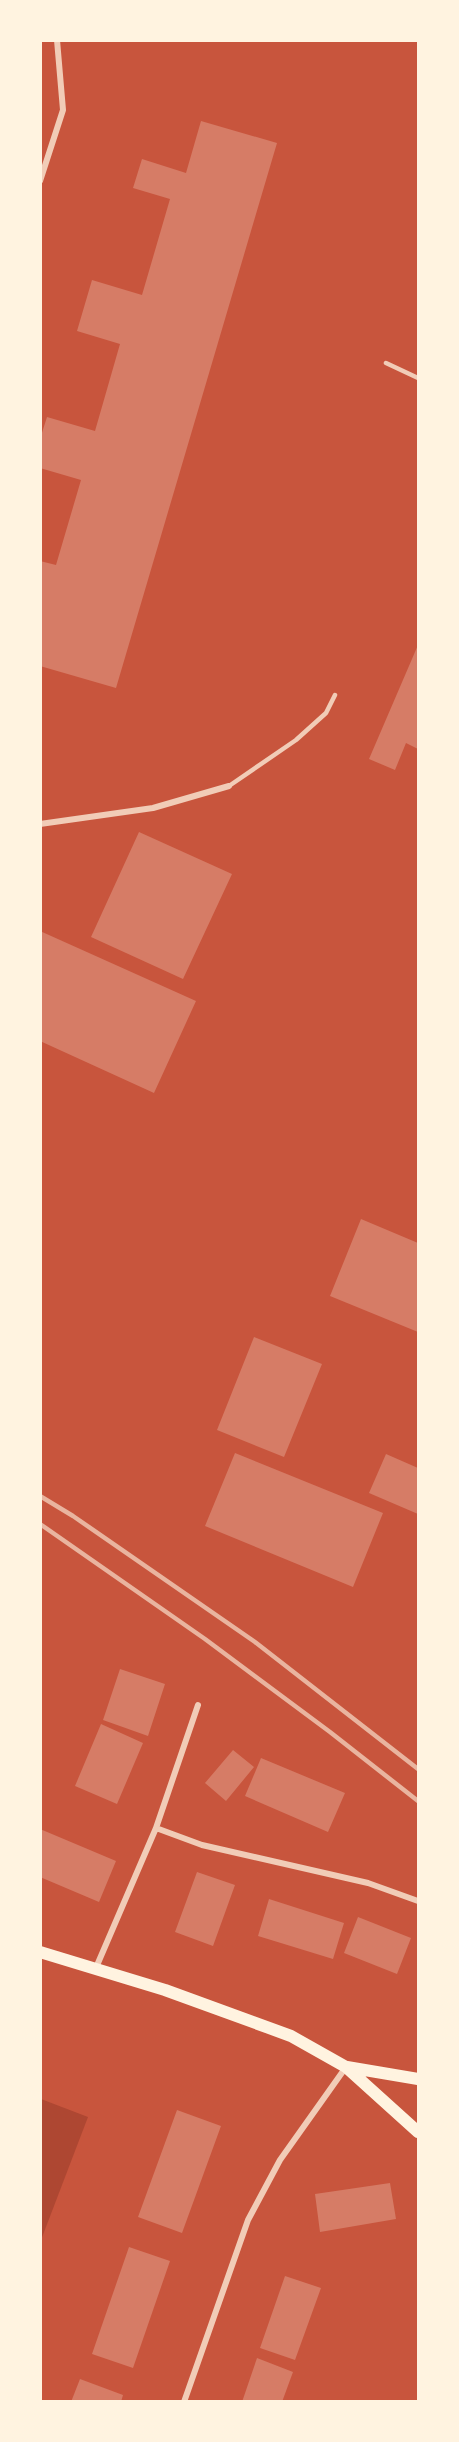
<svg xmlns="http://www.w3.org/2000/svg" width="459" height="2442" font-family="'DM Sans',sans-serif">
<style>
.green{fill:#ae4732}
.building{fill:#d67c66}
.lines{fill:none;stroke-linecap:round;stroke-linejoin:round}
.service{stroke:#f1ccb7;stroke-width:4.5}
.minor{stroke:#f1ccb7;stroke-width:6}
.secondary{stroke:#fff3e0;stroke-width:12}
.rail{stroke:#e9b49f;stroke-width:4.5}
</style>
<rect width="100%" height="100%" fill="#c8553d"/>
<path class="green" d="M41,2099L88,2117L41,2240Z"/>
<path class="building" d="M201,121L277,143L116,688L40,666V561L56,565L81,480L40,468V439L47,417L95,431L120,344L77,331L92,280L142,295L170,199L133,188L142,159L186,173Z
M418,645V749L406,743L395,770L369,759Z
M139,832L232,874L183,979L91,937Z
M40,931L196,1001L154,1093L40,1041Z
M361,1219L418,1243V1332L330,1296Z
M254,1337L322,1364L284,1457L217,1430Z
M235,1453L383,1513L353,1587L205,1526Z
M386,1454L418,1468V1514L369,1493Z
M120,1669L165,1684L148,1736L103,1720Z
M101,1724L143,1743L117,1804L75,1786Z
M233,1750L254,1767L226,1801L205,1783Z
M261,1758L345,1793L328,1832L245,1796Z
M40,1829L116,1861L99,1902L40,1877Z
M197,1872L235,1885L213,1946L175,1932Z
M269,1899L344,1923L333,1959L258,1936Z
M358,1917L411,1938L397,1974L344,1953Z
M177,2110L221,2126L182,2233L138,2217Z
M390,2183L396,2219L320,2232L315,2194Z
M129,2247L170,2261L133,2368L92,2354Z
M285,2276L321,2288L295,2360L260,2348Z
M257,2358L293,2372L282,2402H242Z
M80,2379L123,2395L121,2402H71Z"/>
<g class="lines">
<path class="service" d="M386,363L418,378
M229,786L296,740L326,713L335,695"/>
<path class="minor" d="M40,181L63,110L57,40
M40,824L153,808L229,786
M156,1828L202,1845L368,1883L418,1901
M95,1970L156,1828L198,1705
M184,2402L248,2220L280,2160L346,2067"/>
<path class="secondary" d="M40,1952L165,1990L291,2036L346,2067L418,2132
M347,2067L418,2079"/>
<path class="rail" d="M40,1496L73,1516L255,1642L418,1769
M40,1524L205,1639L330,1732L418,1801"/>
</g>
<rect width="459" height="2442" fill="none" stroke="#fff3e0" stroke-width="84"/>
</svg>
